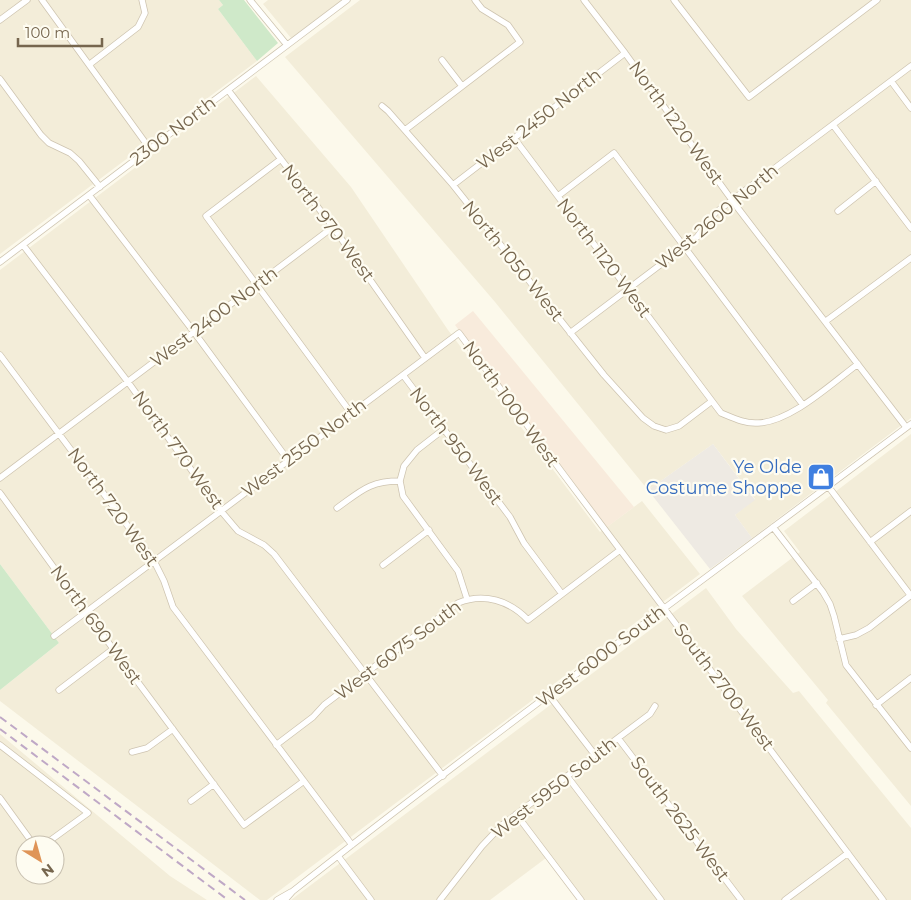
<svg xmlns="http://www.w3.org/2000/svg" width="911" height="900" font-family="Montserrat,sans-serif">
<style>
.residential{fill:#f3edd9;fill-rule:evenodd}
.commercial{fill:#f8ebdc}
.industrial{fill:#eeeae3}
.green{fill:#cfe9c9}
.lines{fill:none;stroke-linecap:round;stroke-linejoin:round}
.minor-casing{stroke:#cec4b0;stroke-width:7}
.minor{stroke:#fff;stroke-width:5.5}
.rail{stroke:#bfa8c6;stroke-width:2;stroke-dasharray:8 5;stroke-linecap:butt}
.labels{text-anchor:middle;stroke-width:4.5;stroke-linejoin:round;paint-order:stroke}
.street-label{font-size:18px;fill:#76664e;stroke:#fefcf1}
.shop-label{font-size:18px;fill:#366cbe;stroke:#fefcf1;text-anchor:end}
</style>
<rect width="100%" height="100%" fill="#fcf9eb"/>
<path class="residential" d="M0,0H219L223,5L218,9L257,61L0,254Z
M268,0H342L291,38L263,4Z
M360,0H911V418L752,538L735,515L755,499L713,444L648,490L495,302L285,57Z
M256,76L351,187L448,330L600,532L642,501L700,574L267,900H260L0,701V690L59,643L0,564V270Z
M911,434V806L826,703L828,700L742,596L800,552L784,531Z
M706,588L736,629L793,693L799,691L911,828V900H578L546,858L490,900H291Z
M0,734L170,876L207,900H0ZM25,845H55V875H25Z"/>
<path class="commercial" d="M473,311L634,507L607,527L455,325Z"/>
<path class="industrial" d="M713,444L755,500L735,515L752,538L710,569L648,490Z"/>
<path class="green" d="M219,0H244L278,43L257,61L218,9L223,5Z
M0,564L59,643L0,690Z"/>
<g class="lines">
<g class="minor-casing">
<path id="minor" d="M42,0L150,149
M250,0L287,45
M584,0L625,53L737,207L906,427
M674,0L749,97L877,0
M0,20L27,0
M442,60L462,86
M90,64L138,27L145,13L142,0
M0,79L41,135L49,143L70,153L79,161L100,187
M891,81L911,108
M228,90L333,227L425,358
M382,106L388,111L453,185L604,375L643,418L654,426L666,430L679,426L712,401
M833,125L911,228
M405,130L520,42L508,25L482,9L475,0
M514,138L721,413C733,418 745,424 758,423C791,422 832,383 858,364
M281,159L206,216L351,413
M453,185L625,53
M89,195L194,332L288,460
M558,196L614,153L803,405
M838,211L876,181
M23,245L128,382L221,511L238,531L264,545L274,554L443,776
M0,262L347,0
M826,321L911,258
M570,333L697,237L715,213L911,66
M0,355L154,561L164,581L173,607L352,845
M403,375L510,517L524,543L562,594
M0,478L333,227
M400,481L403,496L458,571L467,599
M828,486L911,596
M0,493L91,619L244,825L304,781
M337,508C361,491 369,481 400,481L404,466L417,450L444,429
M773,527L823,592L830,604L834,616L846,665L911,748
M870,542L911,511
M383,565L429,530
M793,601L817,583
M54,636L459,333L564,475L883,900
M839,639L856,635L869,628L911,595
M59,690L113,649
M549,695L595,755
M876,705L911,678
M618,738L741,900
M0,745L88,813L44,845
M276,745L313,717L324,705L458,603C484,592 510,601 528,620L620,550
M132,752L147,748L173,729
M567,776L661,900
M0,798L34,845
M191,801L214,784
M516,814L581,900
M338,856L371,900
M277,900L291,892
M285,900L293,891C496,731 705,579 911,424
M440,900L482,846L502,825L650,714L655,706
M785,900L848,853"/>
</g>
<use href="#minor" class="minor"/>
<path class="rail" d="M0,717L245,900
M0,729L228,900"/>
</g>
<defs>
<g id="shop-square" transform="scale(1.4375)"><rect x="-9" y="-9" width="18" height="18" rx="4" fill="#3f7fe0" stroke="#fefcf1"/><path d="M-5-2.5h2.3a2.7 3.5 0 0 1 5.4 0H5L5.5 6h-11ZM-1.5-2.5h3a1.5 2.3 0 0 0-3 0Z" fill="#fff"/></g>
</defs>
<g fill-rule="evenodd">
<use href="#shop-square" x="821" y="477"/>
</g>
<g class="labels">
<g class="street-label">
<text transform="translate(539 119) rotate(-38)" y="6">West 2450 North</text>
<text transform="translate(676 123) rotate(54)" y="6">North 1220 West</text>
<text transform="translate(173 131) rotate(-37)" y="6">2300 North</text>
<text transform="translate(717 217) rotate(-40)" y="6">West 2600 North</text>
<text transform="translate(328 223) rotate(53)" y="6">North 970 West</text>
<text transform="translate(604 258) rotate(53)" y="6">North 1120 West</text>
<text transform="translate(513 261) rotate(51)" y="6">North 1050 West</text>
<text transform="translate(214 317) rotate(-37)" y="6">West 2400 North</text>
<text transform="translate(511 404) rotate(54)" y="6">North 1000 West</text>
<text transform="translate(456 446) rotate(53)" y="6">North 950 West</text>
<text transform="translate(304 448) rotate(-37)" y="6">West 2550 North</text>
<text transform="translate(178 450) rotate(54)" y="6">North 770 West</text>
<text transform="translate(113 507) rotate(54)" y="6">North 720 West</text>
<text transform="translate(96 625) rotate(54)" y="6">North 690 West</text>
<text transform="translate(398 650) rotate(-37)" y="6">West 6075 South</text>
<text transform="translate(601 656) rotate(-37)" y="6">West 6000 South</text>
<text transform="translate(724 687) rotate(53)" y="6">South 2700 West</text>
<text transform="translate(554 788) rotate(-38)" y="6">West 5950 South</text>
<text transform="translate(680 819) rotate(53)" y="6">South 2625 West</text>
</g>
<g class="shop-label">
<text x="802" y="473">Ye Olde<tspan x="802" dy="21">Costume Shoppe</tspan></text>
</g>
</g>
<g transform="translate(40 860) rotate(143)"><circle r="24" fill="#fefcf1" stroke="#c8c0b0"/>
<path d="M0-4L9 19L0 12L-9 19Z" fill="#df9457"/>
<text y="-8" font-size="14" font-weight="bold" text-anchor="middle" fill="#76664e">N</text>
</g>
<path d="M18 38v8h84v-8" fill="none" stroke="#76664e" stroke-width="2.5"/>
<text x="25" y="38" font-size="15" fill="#76664e" stroke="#fefcf1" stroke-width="4" paint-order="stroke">100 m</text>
</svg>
